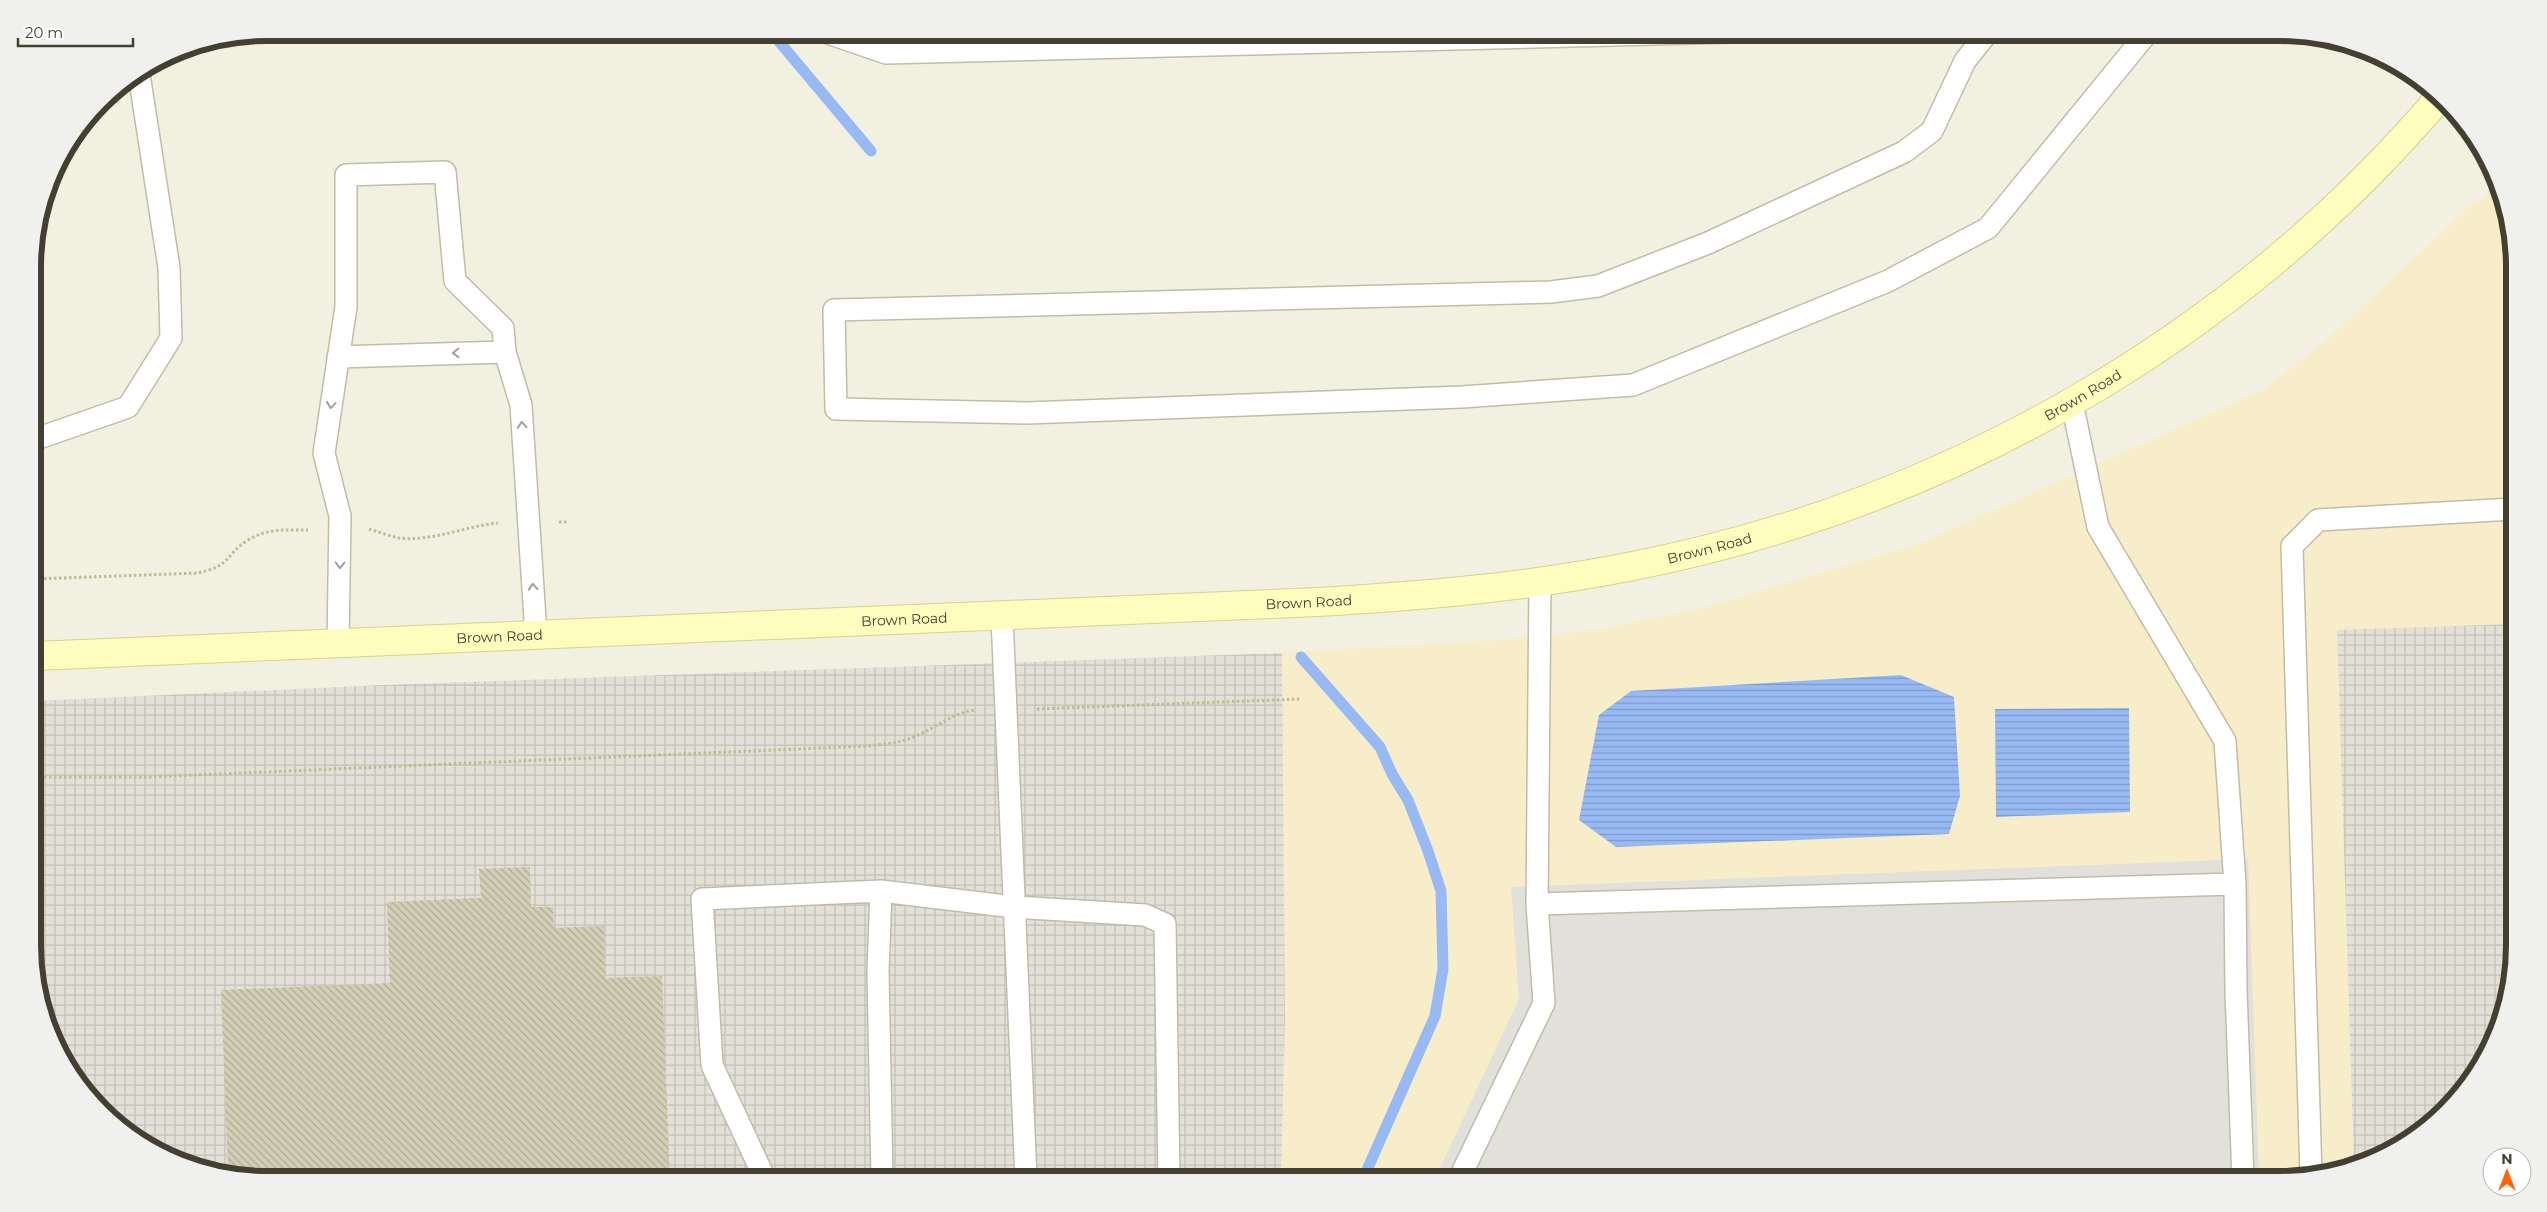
<svg xmlns="http://www.w3.org/2000/svg" width="2547" height="1212" font-family="Montserrat,sans-serif">
<style>
.commercial{fill:#f7edc9}
.industrial{fill:url(#industrial-grid)}
.parking{fill:#e2e0da}
.water{fill:url(#water-rules)}
.lines{fill:none;stroke-linecap:round;stroke-linejoin:round}
.stream{stroke:#97baf5;stroke-width:11}
.building{fill:url(#building-back-hatch)}
.lane-casing{stroke:#c0bda6;stroke-width:24}
.secondary-casing{stroke:#d5d28d;stroke-width:30}
.path{stroke:#c0ba93;stroke-width:3;stroke-dasharray:2.5 2.5;stroke-linecap:butt}
.lane{stroke:#fff;stroke-width:21}
.secondary{stroke:#fffdbe;stroke-width:28}
.oneway{stroke:#a1a098}
.labels{text-anchor:middle;stroke-width:5;stroke-linejoin:round;paint-order:stroke}
.street-label{font-size:14px;fill:#434032;stroke:#fff}
.rim{fill:none;stroke:#434032;stroke-width:6}
</style>
<defs>
<pattern id="industrial-grid" width="8" height="8" patternUnits="userSpaceOnUse" patternTransform="scale(1.25)"><rect width="8" height="8" fill="#e3e0d7"/><path d="M0 4h8M4 0v8" fill="none" stroke="#c4c1b9"/></pattern>
<pattern id="water-rules" width="6" height="5" patternUnits="userSpaceOnUse" patternTransform="scale(1.25)"><rect width="6" height="5" fill="#97baf5"/><path d="M0 2.5h6" fill="none" stroke="#7d99c7"/></pattern>
<pattern id="building-back-hatch" width="6" height="6" patternUnits="userSpaceOnUse" patternTransform="scale(1.25)"><rect width="6" height="6" fill="#d3cfb6"/><path d="M-1 5l2 2M0 0l6 6M5-1l2 2" fill="none" stroke="#ada995"/></pattern>
</defs>
<rect width="100%" height="100%" fill="#f2f1e1"/>
<path class="commercial" d="M2495,190L2513,237L2514,624L2337,630L2354,1167L2295,1179H1281L1285,1018L1282,653L1498,640L1603,629L1706,607L1918,544L2265,389L2326,340L2470,206Z"/>
<path class="industrial" d="M2514,624V945L2490,1048L2456,1099L2410,1140L2354,1167L2337,630Z
M1282,653L1285,1018L1281,1179H267L164,1155L81,1087L50,1034L35,976L34,701L382,685Z"/>
<path class="parking" d="M2248,859L2259,1179H1435L1519,999L1511,887Z"/>
<path class="water" d="M1901,675L1954,697L1960,796L1949,834L1616,847L1579,820L1599,715L1631,691Z
M2129,708L2130,812L1996,817L1995,709Z"/>
<g class="lines">
<path class="stream" d="M771,32L871,151
M1301,657L1380,747L1392,774L1408,800L1428,851L1441,891L1443,969L1435,1016L1363,1179"/>
</g>
<path class="building" d="M530,867L531,907H553L554,928L604,926L606,978L662,976L670,1179L267,1180L228,1170L221,990L390,983L387,902L481,898L479,869Z"/>
<g class="lines">
<g class="lane-casing">
<path id="lane" d="M825,32L886,53L1733,32
M1988,32L1965,61L1932,131L1904,152L1708,243L1598,286L1551,292L834,310L836,409L1027,413L1462,397L1633,385L1888,281L1988,228L2148,32
M338,357L505,352
M33,440L128,407L171,338L169,268L139,74
M1002,617L1026,1179
M338,644L340,516L324,453L346,307V175L445,172L455,281L503,328L505,352L521,405L536,635
M2235,884L2236,991L2243,1179
M881,891L1014,907L1145,915L1165,924L1169,1179
M1537,904L2235,884L2225,741L2098,527L2072,403
M2311,1176L2292,546L2318,520L2513,509
M765,1179L712,1065L702,899L881,891L878,971L882,1179
M1459,1179L1544,1003L1537,904L1540,582"/>
</g>
<g class="secondary-casing">
<g id="secondary">
<path id="s1" d="M34,656L1318,602C1422,596 1526,587 1628,567C1943,506 2232,341 2440,97"/>
</g>
</g>
<path class="path" d="M559,522H569
M369,529C379,532 389,536 399,538C431,542 466,526 498,523
M34,579L198,573C233,565 224,555 248,540C267,528 288,530 308,530
M1037,709L1301,699
M34,777H149L868,746C886,744 902,743 918,735C937,727 955,712 975,710"/>
<use href="#lane" class="lane"/>
<use href="#secondary" class="secondary"/>
</g>
<defs><path id="oneway-chevron" d="M-2-3.5L2.5 0L-2 3.5" fill="none" stroke-width="1.6" stroke-linecap="round" stroke-linejoin="round" transform="scale(1.25)"/></defs>
<g class="oneway">
<use href="#oneway-chevron" transform="translate(456 353) rotate(178)"/>
<use href="#oneway-chevron" transform="translate(331 405) rotate(98)"/>
<use href="#oneway-chevron" transform="translate(522 425) rotate(-94)"/>
<use href="#oneway-chevron" transform="translate(340 565) rotate(91)"/>
<use href="#oneway-chevron" transform="translate(533 587) rotate(-94)"/>
</g>
<g class="labels">
<g class="street-label">
<text dy="5" stroke="none"><textPath href="#s1" startOffset="2086">Brown Road</textPath></text>
<text dy="5" stroke="none"><textPath href="#s1" startOffset="1681">Brown Road</textPath></text>
<text dy="5" stroke="none"><textPath href="#s1" startOffset="1276">Brown Road</textPath></text>
<text dy="5" stroke="none"><textPath href="#s1" startOffset="871">Brown Road</textPath></text>
<text dy="5" stroke="none"><textPath href="#s1" startOffset="466">Brown Road</textPath></text>
</g>
</g>
<path d="M0 0H2547V1212H0ZM267 41H2280A226 226 0 0 1 2506 267V945A226 226 0 0 1 2280 1171H267A226 226 0 0 1 41 945V267A226 226 0 0 1 267 41Z" fill="#f0f0ef" fill-rule="evenodd"/>
<path class="rim" d="M267 41H2280A226 226 0 0 1 2506 267V945A226 226 0 0 1 2280 1171H267A226 226 0 0 1 41 945V267A226 226 0 0 1 267 41Z"/>
<g transform="translate(2507 1172)"><circle r="24" fill="#ffffff" stroke="#b4b3ad"/>
<path d="M0-4L9 19L0 12L-9 19Z" fill="#ff640b"/>
<text y="-8" font-size="14" font-weight="bold" text-anchor="middle" fill="#434032">N</text>
</g>
<path d="M18 38v8h115v-8" fill="none" stroke="#434032" stroke-width="2.5"/>
<text x="25" y="38" font-size="15" fill="#434032" stroke="#ffffff" stroke-width="4" paint-order="stroke">20 m</text>
</svg>
